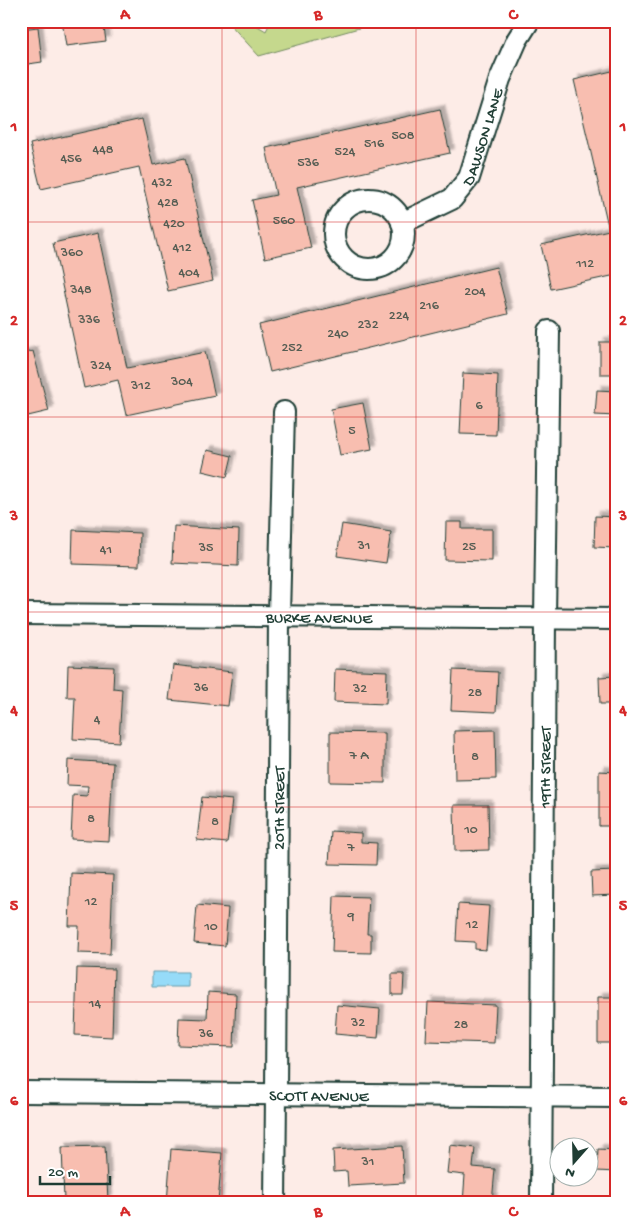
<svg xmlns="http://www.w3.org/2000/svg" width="637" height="1224" font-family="'Gochi Hand',sans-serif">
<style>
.green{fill:#c5d88d;stroke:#728a60}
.water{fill:#96dbf8;stroke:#669caa}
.building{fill:#f8beb0;stroke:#1f3d34;filter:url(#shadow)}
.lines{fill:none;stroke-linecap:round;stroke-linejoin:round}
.minor-casing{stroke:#1f3d34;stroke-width:24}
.minor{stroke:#fff;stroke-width:20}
.grid{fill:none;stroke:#d62828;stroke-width:1;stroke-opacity:0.55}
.labels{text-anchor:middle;stroke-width:5;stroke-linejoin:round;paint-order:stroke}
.number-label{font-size:14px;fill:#555d53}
.street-label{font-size:16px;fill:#1f3d34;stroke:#fff}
.neatline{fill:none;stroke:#d62828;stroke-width:2}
.grid-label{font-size:16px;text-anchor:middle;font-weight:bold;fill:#d62828}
</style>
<defs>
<filter id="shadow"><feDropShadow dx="4.5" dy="-4.5" stdDeviation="1" flood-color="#0004"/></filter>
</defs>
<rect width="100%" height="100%" fill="#fdece7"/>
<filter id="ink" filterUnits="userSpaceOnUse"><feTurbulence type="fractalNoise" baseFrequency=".02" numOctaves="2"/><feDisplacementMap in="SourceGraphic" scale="10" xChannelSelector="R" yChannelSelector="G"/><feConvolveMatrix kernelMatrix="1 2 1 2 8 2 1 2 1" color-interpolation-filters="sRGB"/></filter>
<g filter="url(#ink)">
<path class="green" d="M227,21H249L266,31L271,21H384L259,56Z"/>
<path class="water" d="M152,972H188V987H152Z"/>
<path class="building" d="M62,21H103L106,41L66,46Z
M38,27L42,62L21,65V29Z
M616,70V275L551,289L541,245L609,230L574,80Z
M440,109L450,153L297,187L311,248L265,258L252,200L276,195L266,148Z
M142,119L153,165L185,158L213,281L168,291L139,167L41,189L30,144Z
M98,233L127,368L205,352L215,396L126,415L118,380L84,388L53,243Z
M496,267L508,314L270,372L259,325Z
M600,342H616V374H600Z
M33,351L49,411L28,416L26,407L21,408V354Z
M463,373L498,375L496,435L460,434Z
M597,390L616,391V416L595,415Z
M363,403L372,449L340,455L331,409Z
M207,450L232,456L227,477L202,471Z
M595,516L616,517V548L594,547Z
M446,522H462V529H492V561L445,560Z
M342,524L391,532L386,563L337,556Z
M174,526L239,530L238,566L172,563Z
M73,530L140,533L139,566L72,564Z
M68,665L114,667L113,688L122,689L119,742L73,739L75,697H67Z
M173,665L232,672L228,706L169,700Z
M335,669L387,671L386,704L334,702Z
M453,670L498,672L496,712L451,710Z
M616,676V704H600L599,677Z
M495,730L496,779L455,780L454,731Z
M330,732L385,733V783L330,782Z
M68,760L113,763L109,841L71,839L73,795L87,796L88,786L67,785Z
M599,771L616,772V826H599Z
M202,797L232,800L227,843L197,840Z
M454,805H488L489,850L455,851Z
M331,831L361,833V842L377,843L376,865L329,864Z
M616,871V895L592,896L591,872Z
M71,873L113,875L110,954L78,953L79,926H69Z
M334,896L369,897L367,934H371V953L332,952Z
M458,904L489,906L486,950L475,949V942L456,941Z
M197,905L228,908L225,946L194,943Z
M77,968L114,969L112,1037L75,1035Z
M392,974H404L403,995H392Z
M208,992L236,994L234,1047L178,1045L179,1018L207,1019Z
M598,997H616V1043H598Z
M428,1002L496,1005L494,1043L426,1041Z
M337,1005L380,1009L378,1038L335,1034Z
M450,1145L475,1148L473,1167L495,1169L492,1203H463L465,1175L447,1173Z
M105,1146L108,1200L64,1201L62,1147Z
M402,1146L404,1183L348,1186L347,1171L334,1172L333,1150Z
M171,1149L222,1153L218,1203H167Z
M598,1149L616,1150V1172L597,1171Z"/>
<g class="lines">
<g class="minor-casing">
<g id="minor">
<circle cx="369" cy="234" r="35"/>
<path id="s1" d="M402,223L452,199L469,178L500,79L517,40L529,21"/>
<path id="s2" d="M21,614L616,619"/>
<path id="s3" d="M21,1092L616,1097"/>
<path id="s4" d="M275,1203L276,1093L279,616L284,412"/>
<path id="s5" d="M541,1203L545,618L549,331"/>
</g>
</g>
<use href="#minor" class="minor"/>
</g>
</g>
<path class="grid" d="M222,21V1203M416,21V1203M21,222H616M21,417H616M21,612H616M21,807H616M21,1002H616"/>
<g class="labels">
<g class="number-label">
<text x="403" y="139">508</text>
<text x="374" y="147">516</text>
<text x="103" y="153">448</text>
<text x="345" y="155">524</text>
<text x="71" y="162">456</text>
<text x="308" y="166">536</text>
<text x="162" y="186">432</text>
<text x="168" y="206">428</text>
<text x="284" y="224">560</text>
<text x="174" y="227">420</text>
<text x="182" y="251">412</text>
<text x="72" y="256">360</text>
<text x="585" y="267">112</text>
<text x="189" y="276">404</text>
<text x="81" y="293">348</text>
<text x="475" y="295">204</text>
<text x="429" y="309">216</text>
<text x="399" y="319">224</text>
<text x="89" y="323">336</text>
<text x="368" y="328">232</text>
<text x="338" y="337">240</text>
<text x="292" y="351">252</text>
<text x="101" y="369">324</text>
<text x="182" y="385">304</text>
<text x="141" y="389">312</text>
<text x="479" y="409">6</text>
<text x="352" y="434">5</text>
<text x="364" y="549">31</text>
<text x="469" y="550">25</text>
<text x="206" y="551">35</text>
<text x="106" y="553">41</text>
<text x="201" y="691">36</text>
<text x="360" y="692">32</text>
<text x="475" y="696">28</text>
<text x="97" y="723">4</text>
<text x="359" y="759">7 A</text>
<text x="475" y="760">8</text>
<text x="91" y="822">8</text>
<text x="215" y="825">8</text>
<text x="471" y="833">10</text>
<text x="351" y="851">7</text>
<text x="91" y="905">12</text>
<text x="351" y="920">9</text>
<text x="472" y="928">12</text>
<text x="211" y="930">10</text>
<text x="95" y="1007">14</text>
<text x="358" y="1026">32</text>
<text x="461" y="1028">28</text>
<text x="206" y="1037">36</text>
<text x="368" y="1165">31</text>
</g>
<g class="street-label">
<text dy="6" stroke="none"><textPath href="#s1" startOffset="126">DAWSON LANE</textPath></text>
<text dy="6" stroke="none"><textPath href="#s2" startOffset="298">BURKE AVENUE</textPath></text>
<text dy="6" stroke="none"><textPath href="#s5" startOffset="436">19TH STREET</textPath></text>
<text dy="6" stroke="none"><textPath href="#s4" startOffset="395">20TH STREET</textPath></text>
<text dy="6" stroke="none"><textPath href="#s3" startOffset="298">SCOTT AVENUE</textPath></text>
</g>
</g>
<rect width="637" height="1224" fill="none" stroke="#fff" stroke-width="55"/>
<g transform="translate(574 1162) rotate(200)"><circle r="24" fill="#ffffff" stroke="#a5b1ae"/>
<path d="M0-4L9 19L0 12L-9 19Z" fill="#1f3d34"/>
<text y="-8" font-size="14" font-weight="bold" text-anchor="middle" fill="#1f3d34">N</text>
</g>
<path d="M40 1176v8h70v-8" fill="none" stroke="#1f3d34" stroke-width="2.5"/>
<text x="48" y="1176" font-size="15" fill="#1f3d34" stroke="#ffffff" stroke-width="4" paint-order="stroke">20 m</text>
<rect x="28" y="28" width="582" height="1168" class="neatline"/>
<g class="grid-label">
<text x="125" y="19">A</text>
<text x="318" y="19">B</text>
<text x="513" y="19">C</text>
<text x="14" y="131">1</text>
<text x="623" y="131">1</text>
<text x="14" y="325">2</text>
<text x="623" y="325">2</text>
<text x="14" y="520">3</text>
<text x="623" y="520">3</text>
<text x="14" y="715">4</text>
<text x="623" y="715">4</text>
<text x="14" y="910">5</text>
<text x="623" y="910">5</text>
<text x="14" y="1105">6</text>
<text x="623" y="1105">6</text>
<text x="125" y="1216">A</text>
<text x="318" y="1216">B</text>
<text x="513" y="1216">C</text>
</g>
</svg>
